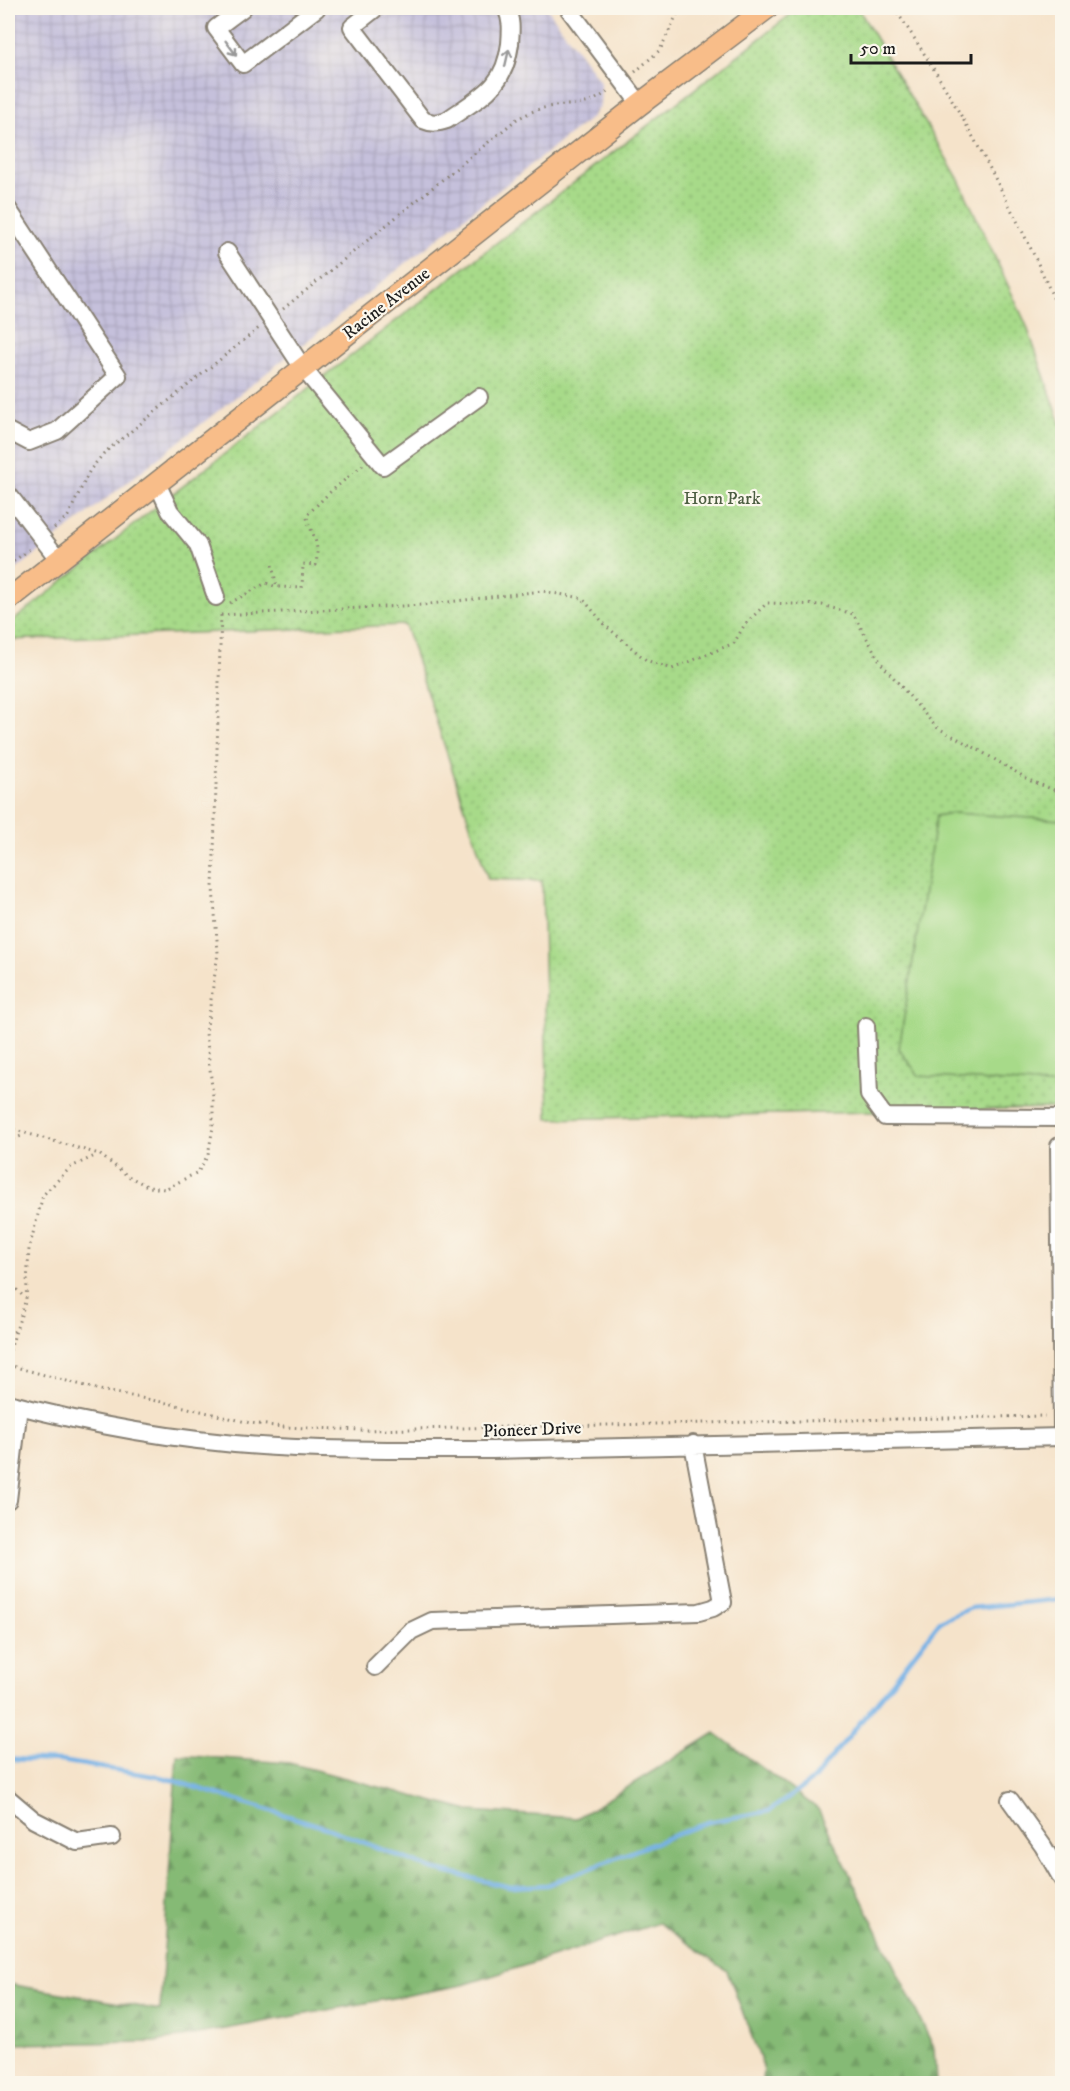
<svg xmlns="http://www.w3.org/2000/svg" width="1070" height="2091" font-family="'IM FELL DW Pica',serif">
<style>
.industrial{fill:url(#industrial-grid)}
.forest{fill:url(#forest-firs);stroke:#506b48;stroke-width:1.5}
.park{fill:url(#park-dots);stroke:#627b52;stroke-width:1.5}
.pitch{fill:#a7da89;stroke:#627b52;stroke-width:1.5}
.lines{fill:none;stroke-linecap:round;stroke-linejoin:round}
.stream{stroke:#74b1e6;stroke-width:4.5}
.minor-casing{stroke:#888073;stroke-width:20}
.major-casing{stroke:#888073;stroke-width:24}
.path{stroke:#888073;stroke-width:3;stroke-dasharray:1.5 4.5;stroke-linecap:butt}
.minor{stroke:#fff;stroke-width:16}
.major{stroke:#f8bd89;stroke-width:21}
.oneway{stroke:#999}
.labels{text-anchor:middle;stroke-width:4.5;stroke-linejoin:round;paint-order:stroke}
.street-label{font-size:18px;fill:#1c1c1c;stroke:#fbf7ec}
.park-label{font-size:18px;fill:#4d5e42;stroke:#fbf7ec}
</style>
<defs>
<pattern id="industrial-grid" width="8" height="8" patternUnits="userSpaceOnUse" patternTransform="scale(1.5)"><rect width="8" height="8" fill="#c5c0db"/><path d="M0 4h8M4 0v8" fill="none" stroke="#a9a4bb"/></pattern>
<pattern id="forest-firs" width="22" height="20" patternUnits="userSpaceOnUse" patternTransform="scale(1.5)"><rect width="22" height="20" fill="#85ba75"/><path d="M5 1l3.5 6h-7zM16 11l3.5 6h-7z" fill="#729f65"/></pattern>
<pattern id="park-dots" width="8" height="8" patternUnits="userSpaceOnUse" patternTransform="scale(1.5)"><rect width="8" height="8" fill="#a7da89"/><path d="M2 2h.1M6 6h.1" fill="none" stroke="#8fba76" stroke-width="1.8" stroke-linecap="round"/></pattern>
</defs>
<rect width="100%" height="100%" fill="#fbf7ec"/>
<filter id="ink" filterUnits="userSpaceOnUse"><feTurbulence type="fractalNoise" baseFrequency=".0167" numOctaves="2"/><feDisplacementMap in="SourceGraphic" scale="12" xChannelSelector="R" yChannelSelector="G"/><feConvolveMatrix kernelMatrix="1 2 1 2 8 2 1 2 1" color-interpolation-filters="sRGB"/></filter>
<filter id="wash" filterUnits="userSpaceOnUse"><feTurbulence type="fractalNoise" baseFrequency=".008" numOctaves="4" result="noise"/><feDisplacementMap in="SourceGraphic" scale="24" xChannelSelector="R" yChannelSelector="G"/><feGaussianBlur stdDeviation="1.35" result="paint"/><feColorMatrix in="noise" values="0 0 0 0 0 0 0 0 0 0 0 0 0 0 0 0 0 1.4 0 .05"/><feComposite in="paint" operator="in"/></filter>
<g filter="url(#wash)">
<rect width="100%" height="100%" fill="#f5e3ca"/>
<path class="industrial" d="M8,8H547L599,80L601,88L600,105L592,117L8,576Z"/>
<path class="forest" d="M715,1733L818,1809L934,2048L936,2083H762L763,2066L727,1971L659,1923L463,1985L155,2042L8,2044V1984L160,2010L177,1755L289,1763L469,1811L577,1818Z"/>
<path class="park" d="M799,8H858L958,178L1026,324L1062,427V1108L548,1119L542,881L488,879L405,625L8,640V625L147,514Z"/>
<path class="pitch" d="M952,813L1062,820V1086L919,1076L899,1049L936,816Z"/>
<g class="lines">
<path class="stream" d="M8,1759L61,1761L165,1778L327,1828L432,1869L510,1887L547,1885L708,1822L769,1811L813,1780L881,1697L940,1621L971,1608L1062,1599"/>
</g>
</g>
<g filter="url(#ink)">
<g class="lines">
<g class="minor-casing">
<path id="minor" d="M243,8L216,28L243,64L317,8
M376,8L352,27L423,120C432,124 438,123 447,120C481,96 504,89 510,44C511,30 512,20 506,8
M568,8L640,104
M8,209L118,376L57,431L29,442L8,431
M227,252L303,368L383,466L479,397
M157,483L170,511L198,545L216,597
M8,494L59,560
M866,1026L869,1095L885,1117L1062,1118
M1059,1146L1062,1427
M8,1403C101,1428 199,1444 296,1448C361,1451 427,1450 492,1450L1062,1437
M8,1500L19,1406
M375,1667L411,1631L432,1621L699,1612L713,1608L723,1602L693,1444
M8,1798L34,1820L77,1842L112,1837
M1010,1800L1043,1846L1062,1879"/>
</g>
<g class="major-casing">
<path id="major" d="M8,600L640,104L767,8"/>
</g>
<path class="path" d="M894,8C939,73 977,142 1013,213C1031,248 1048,283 1062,320
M635,72L660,50L680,8
M283,309L517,119C527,114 536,109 548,107C577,102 583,110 610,90
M54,528L68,516L90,470L104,453L259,328
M8,563L14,561L31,548
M272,565L277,587L302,588L303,564L316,565C317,556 318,548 315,539C312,530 307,524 307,515L329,493L364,464
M230,603L266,583L277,587
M221,615L422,605L542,591L582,598L606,626L646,660L672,669L734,643L745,624L767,603L822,605L853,614L881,663L936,727L977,749L1031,781L1062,793
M8,1128L99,1154L128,1176L149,1187L165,1189L198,1172L208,1155L213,1127V1096L206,1033L218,953L213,888L221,613
M8,1141L24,1135
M8,1281L25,1298
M8,1335L15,1331
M8,1356L26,1299L29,1249L43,1195L71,1167L97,1155
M8,1365L100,1390L172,1404L250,1423L283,1427L364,1430L1045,1416"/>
<use href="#minor" class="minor"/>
<use href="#major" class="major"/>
</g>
<defs><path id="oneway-shaft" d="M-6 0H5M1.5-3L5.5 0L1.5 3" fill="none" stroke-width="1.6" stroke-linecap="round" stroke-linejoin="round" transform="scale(1.5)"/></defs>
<g class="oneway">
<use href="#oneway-shaft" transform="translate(231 48) rotate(53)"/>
<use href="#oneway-shaft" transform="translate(507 58) rotate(-77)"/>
</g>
</g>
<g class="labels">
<g class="street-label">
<text transform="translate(386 303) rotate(-38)" y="6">Racine Avenue</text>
<text transform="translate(532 1429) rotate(-2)" y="6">Pioneer Drive</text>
</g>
<g class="park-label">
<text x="722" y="504">Horn Park</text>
</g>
</g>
<rect width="1070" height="2091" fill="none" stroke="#fbf7ec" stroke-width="30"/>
<path d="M851 54v9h120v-9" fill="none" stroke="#1c1c1c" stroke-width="3"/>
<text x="860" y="54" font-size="18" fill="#1c1c1c" stroke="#fbf7ec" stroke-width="4.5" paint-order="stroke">50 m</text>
</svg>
